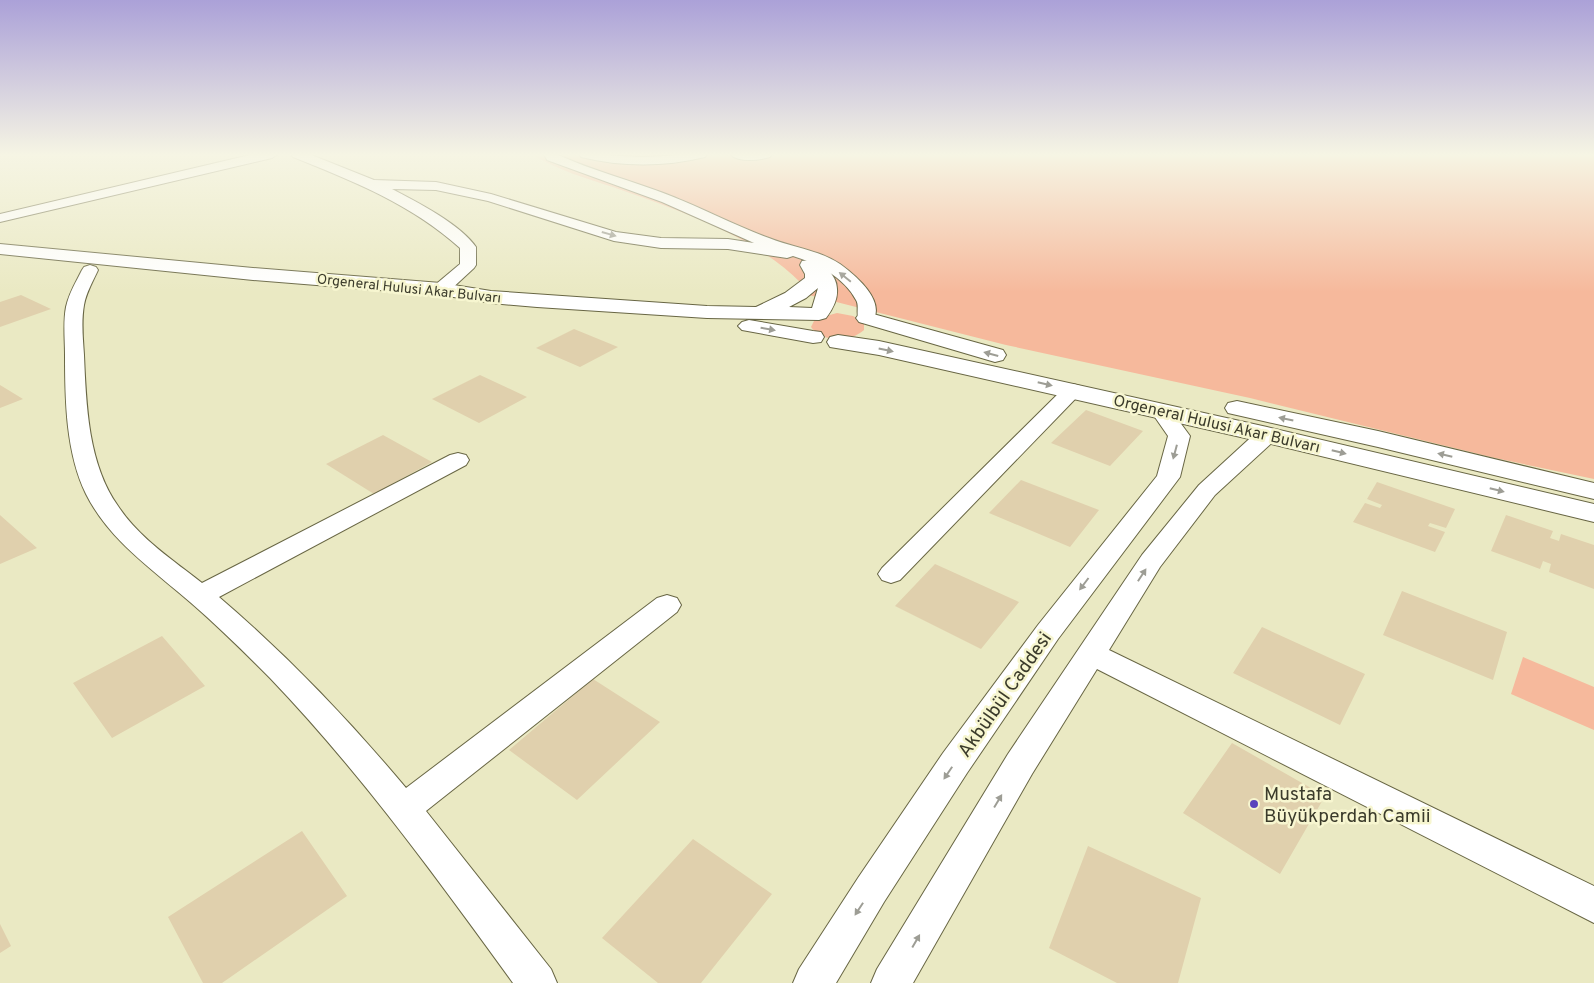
<svg xmlns="http://www.w3.org/2000/svg" width="1594" height="983" font-family="Overpass,sans-serif">
<style>
.green{fill:#f6b99c}
.building{fill:#e0d0ad}
.lines{fill:none;stroke-linecap:round;stroke-linejoin:round}
.minor-casing{stroke:#686644;stroke-width:2}
.major-casing{stroke:#686644;stroke-width:2}
.minor{fill:#fff;fill-rule:evenodd}
.major{fill:#fff;fill-rule:evenodd}
.oneway{fill:#9d9d95}
.poi-dot{fill:#5b44bc;stroke:#f7f6d0;stroke-width:2}
.labels{text-anchor:middle;stroke-width:5;stroke-linejoin:round;paint-order:stroke}
.far-street-label{font-size:14px;fill:#3b3b2b;stroke:#f7f6d0}
.street-label{font-size:16px;fill:#3b3b2b;stroke:#f7f6d0}
.near-street-label{font-size:19px;fill:#3b3b2b;stroke:#f7f6d0}
.near-poi-label{font-size:19px;fill:#3b3b2b;stroke:#f7f6d0;text-anchor:start}
</style>
<rect width="100%" height="100%" fill="#eae9c3"/>
<path class="green" d="M532,154H1594V479L1495,458L1250,398L1006,345L793,291L801,283C754,235 675,209 613,187C585,178 557,170 532,154Z
M837,313L853,316L864,322V330C851,342 822,343 811,327L815,319Z
M1523,657L1594,687V730L1511,694Z"/>
<path class="building" d="M21,295L51,309L0,327V302Z
M574,329L618,347L580,367L536,348Z
M480,375L527,397L479,423L432,399Z
M0,385L23,399L0,408Z
M1086,410L1143,431L1110,466L1051,443Z
M383,435L432,462L374,494L326,464Z
M1021,480L1099,510L1070,547L989,513Z
M1377,482L1455,509L1446,528L1430,523L1428,526L1445,532L1435,552L1353,522L1365,503L1380,508L1382,505L1367,499Z
M0,515L37,548L0,564Z
M1506,515L1553,531L1550,538L1559,541L1561,534L1594,545V589L1549,572L1551,564L1543,561L1540,569L1491,551Z
M935,564L1019,602L981,649L895,606Z
M1402,591L1507,632L1493,680L1383,635Z
M1262,627L1365,674L1340,725L1233,673Z
M162,636L205,686L112,738L73,683Z
M593,679L660,722L577,800L509,750Z
M1232,743L1325,796L1280,874L1183,813Z
M302,831L347,896L222,983H203L168,917Z
M693,839L772,894L701,983H658L602,938Z
M1088,846L1201,898L1178,983H1117L1049,948Z
M0,924L11,946L0,953Z"/>
<g class="lines">
<g class="minor-casing">
<path id="minor" d="M254,154H278L272,158L0,222V214Z
M291,154H309L374,180L436,182L491,194L616,232L661,238L728,239L754,243L662,202L547,160L544,154H556C593,171 633,181 671,196C704,209 736,226 769,238C791,247 819,250 840,264C855,275 887,301 872,322L866,323L860,322C855,315 860,306 856,300C844,277 816,263 793,256L787,258L728,249L661,248L614,241L488,201L436,190L392,189C417,202 460,224 476,247V265L474,268L447,293H435L432,289L435,285L460,264V248C411,204 353,181 293,157Z
M579,154L643,157L707,154L705,157C664,167 622,167 581,157Z
M730,154H772L770,157C759,160 739,163 730,154Z
M90,265L96,267L98,270C93,281 86,293 84,305C81,322 83,339 84,355C86,404 88,464 118,506C139,538 173,560 202,583L450,455L458,453L466,455L469,460L466,465L219,597C287,655 349,720 406,788L657,598L667,595L677,598L681,605L677,612L426,811L551,969L557,983H513C437,878 360,772 270,678C244,652 218,626 190,602C152,569 109,540 86,494C66,453 65,401 65,355C65,339 63,322 66,307C69,293 76,282 82,270L84,267Z
M1073,384L1080,386L1083,390L1080,394L900,580L891,583L882,580L878,574L882,568L1066,386Z
M1161,404L1168,406L1190,436L1180,477L1058,639L967,773L884,902L836,983H793L799,969L858,878L943,753L1038,625L1157,476L1168,436L1150,410L1154,406Z
M1267,428L1275,430L1278,435L1275,440L1215,495L1160,567L1109,650L1594,886V923L1097,669L1032,774L913,983H871L877,969L1008,754L1142,555L1199,485L1259,430Z"/>
</g>
<g class="major-casing">
<path id="major" d="M0,244L253,268L441,283L491,291L707,306L756,307L785,293L805,278V274L800,265L802,261C818,257 837,273 837,289C838,300 832,310 826,318L819,320L707,318L537,307L491,303L441,295L253,280L0,254ZM818,288L812,308L789,307L806,298Z
M866,312L1003,350L1006,355L1003,360L995,362L859,322L856,318L859,314Z
M749,320L813,331L821,332L824,337L821,342L813,343L742,330L738,326L742,322Z
M838,335L879,341L1267,427L1594,504V522L1267,443L879,355L830,347L827,342L830,337Z
M1237,401L1378,431L1594,483V499L1378,447L1228,413L1225,408L1228,403Z"/>
</g>
<use href="#minor" class="minor"/>
<use href="#major" class="major"/>
</g>
<defs><path id="oneway-solid" d="M-6-.8H1V-3.2L6.5 0L1 3.2V.8H-6Z" transform="scale(1.25)"/></defs>
<g class="oneway">
<use href="#oneway-solid" transform="translate(609 234) rotate(16)"/>
<use href="#oneway-solid" transform="translate(845 277) rotate(-141)"/>
<use href="#oneway-solid" transform="translate(768 329) rotate(10)"/>
<use href="#oneway-solid" transform="translate(886 350) rotate(12)"/>
<use href="#oneway-solid" transform="translate(991 354) rotate(-165)"/>
<use href="#oneway-solid" transform="translate(1045 384) rotate(13)"/>
<use href="#oneway-solid" transform="translate(1286 419) rotate(-168)"/>
<use href="#oneway-solid" transform="translate(1175 452) rotate(105)"/>
<use href="#oneway-solid" transform="translate(1339 452) rotate(14)"/>
<use href="#oneway-solid" transform="translate(1445 455) rotate(-167)"/>
<use href="#oneway-solid" transform="translate(1497 490) rotate(14)"/>
<use href="#oneway-solid" transform="translate(1142 575) rotate(-57)"/>
<use href="#oneway-solid" transform="translate(1084 584) rotate(127)"/>
<use href="#oneway-solid" transform="translate(948 773) rotate(124)"/>
<use href="#oneway-solid" transform="translate(998 801) rotate(-59)"/>
<use href="#oneway-solid" transform="translate(859 909) rotate(123)"/>
<use href="#oneway-solid" transform="translate(916 941) rotate(-60)"/>
</g>
<linearGradient id="sky" x2="0" y2="1"><stop stop-color="#aba1d8"/><stop offset="0.53" stop-color="#f6f5e4"/><stop offset="1" stop-color="#f6f5e4" stop-opacity="0"/></linearGradient>
<rect width="1594" height="292" fill="url(#sky)"/>
<circle class="poi-dot" cx="1254" cy="804" r="5"/>
<g class="labels">
<g class="far-street-label">
<text transform="translate(409 288) rotate(6)" y="5">Orgeneral Hulusi Akar Bulvarı</text>
</g>
<g class="street-label">
<text transform="translate(1217 423) rotate(13)" y="6">Orgeneral Hulusi Akar Bulvarı</text>
</g>
<g class="near-street-label">
<text transform="translate(1004 694) rotate(-55)" y="7">Akbülbül Caddesi</text>
</g>
<g class="near-poi-label">
<text x="1264" y="800">Mustafa<tspan x="1264" dy="22">Büyükperdah Camii</tspan></text>
</g>
</g>
</svg>
